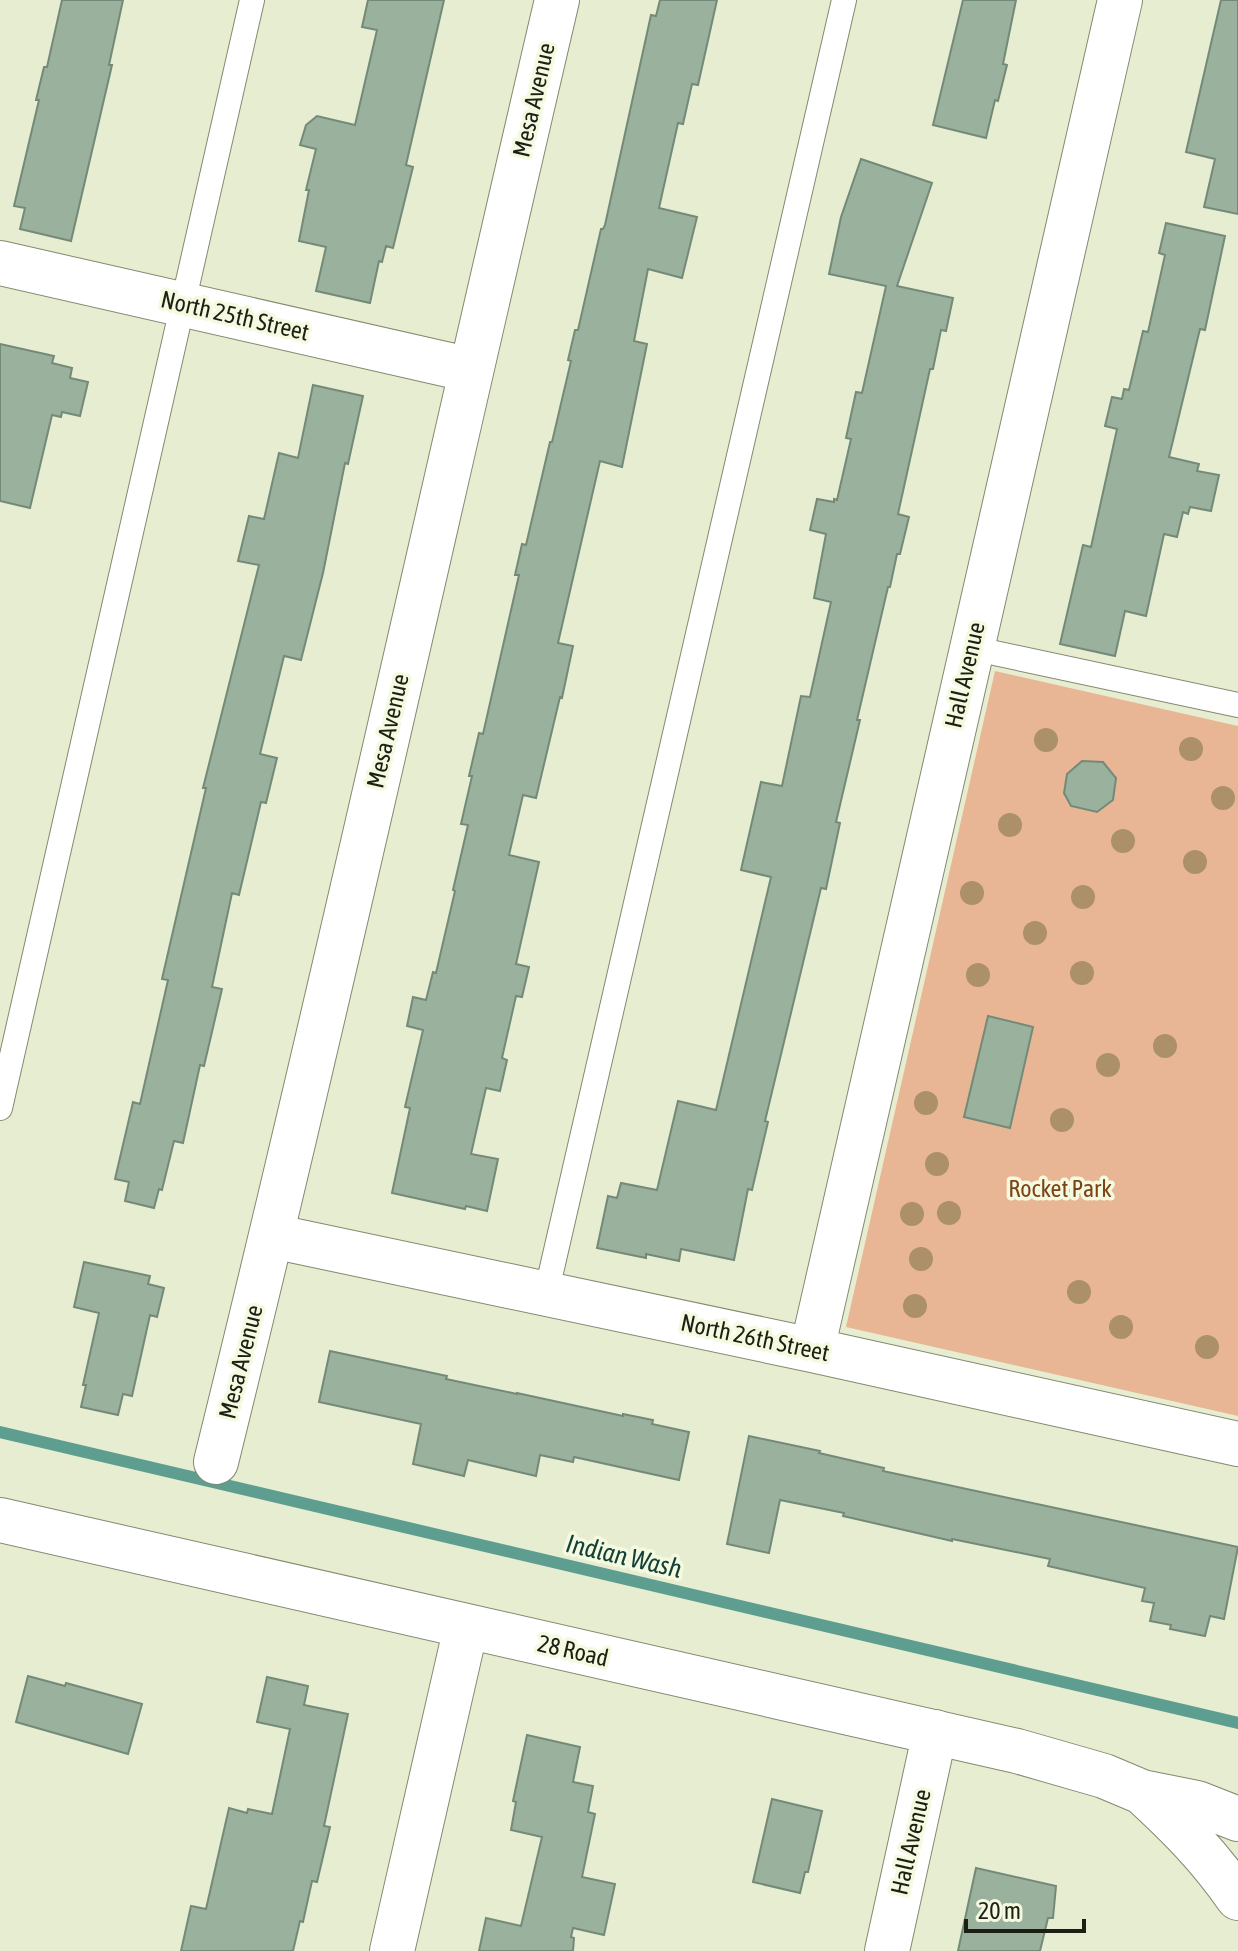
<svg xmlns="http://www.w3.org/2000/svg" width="1238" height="1951" font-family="'Asap Condensed',sans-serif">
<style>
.green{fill:#e9b695}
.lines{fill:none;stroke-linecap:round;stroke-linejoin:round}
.stream{stroke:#5d9e90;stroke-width:12}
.building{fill:#9ab19e;stroke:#748a78;stroke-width:2}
.service-casing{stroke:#848970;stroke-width:26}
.minor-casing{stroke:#848970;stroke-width:46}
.secondary-casing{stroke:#848970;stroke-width:46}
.service{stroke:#fff;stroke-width:24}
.minor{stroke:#fff;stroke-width:44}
.secondary{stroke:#fff;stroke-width:44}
.tree{fill:#ac906a}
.labels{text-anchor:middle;stroke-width:7;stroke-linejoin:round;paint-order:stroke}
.street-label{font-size:24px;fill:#1d1f15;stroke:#f4fadf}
.park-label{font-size:24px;fill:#7d4316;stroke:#f4fadf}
.water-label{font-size:26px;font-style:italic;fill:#15403a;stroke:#f4fadf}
</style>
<rect width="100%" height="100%" fill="#e6edd1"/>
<path class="green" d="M995,671L1238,726V1416L846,1327Z"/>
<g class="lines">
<path class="stream" d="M0,1432L1238,1723"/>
</g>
<path class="building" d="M62,0H123L109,65H112L71,241L20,229L25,208L14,206L39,100H36L44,67H47Z
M368,0H444L406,165L413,167L393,248L386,246L382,262L379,261L370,303L316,291L326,247L299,241L309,190H306L316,149L300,145L306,125L317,116L355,125L377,30L362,27Z
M660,0H717L698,85L692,84L683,124L678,123L659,208L697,217L682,278L648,269L634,341L647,344L622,467L600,461L558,643L573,646L562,698L560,697L536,798L523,795L509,855L539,862L516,964L529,967L522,997L516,996L502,1058L507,1060L500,1091L486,1088L471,1154L498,1159L487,1211L466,1206L465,1209L392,1193L410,1108L405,1107L423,1030L407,1026L413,997L426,1000L433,972L436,973L455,891L453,890L468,825L461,824L472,776H469L479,733L483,734L519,575H515L522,544L526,545L550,442H552L571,361L568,360L575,330H578L601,229H603L605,225L651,15L656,16Z
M963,0H1016L1003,64L1007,65L998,101L995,100L986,138L933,125Z
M1221,0H1238V214L1204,207L1215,159L1186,152Z
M861,159L932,183L897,286L953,298L946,331L941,330L933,369H930L898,514L909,517L900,554H897L890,587H888L857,720H860L836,822L840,823L826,889L821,888L765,1121L768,1122L752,1190L748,1189L734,1260L681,1249L679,1261L646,1254V1258L597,1248L608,1196L617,1198L621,1183L657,1190L678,1101L716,1110L771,877L741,870L761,782L782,786L801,696L810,697L831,602L814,598L826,534L810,530L817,499L834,502V499L837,500L851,439L846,438L856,392L862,393L886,286L829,274L841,217Z
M1166,223L1225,236L1205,330L1200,329L1169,457L1199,464L1197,471L1219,475L1211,511L1190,507L1188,514L1183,512L1177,537L1164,534L1146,616L1125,611L1115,656L1060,644L1083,545L1091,547L1117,429L1105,426L1112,397L1122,399L1124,389L1129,390L1143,331L1148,332L1165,255L1159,253Z
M0,344L54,356L52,363L72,368L70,378L88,382L80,416L62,412L61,417L52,415L30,508L0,501Z
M313,385L363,396L348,464L345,463L323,573L301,660L284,656L260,754L277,758L266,803L261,802L239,895L232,893L212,987L222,989L204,1066L200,1065L183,1143L174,1141L162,1190L159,1189L154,1208L125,1201L129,1182L115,1179L133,1102L140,1104L168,980L162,979L206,788H203L259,565L238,561L249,516L264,519L279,453L298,458Z
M1082,761L1103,762L1116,778L1113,800L1097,812L1071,806L1064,793L1067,774Z
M988,1016L1033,1027L1010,1128L964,1117Z
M84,1262L150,1276L148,1284L164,1288L157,1317L150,1315L132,1396L123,1394L118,1415L81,1407L86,1385H83L99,1313L74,1307Z
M330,1351L447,1376L446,1379L517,1394V1393L623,1416V1414L653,1420L652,1424L689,1432L679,1480L574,1457L573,1462L540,1455L536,1476L468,1460L464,1476L413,1464L421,1424L319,1402Z
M749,1436L820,1451L819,1453L884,1468L883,1471L1238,1547L1224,1619L1210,1616L1205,1636L1170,1629L1171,1625L1150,1621L1154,1603L1142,1601L1145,1588L1048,1566L1050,1559L952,1539V1541L843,1516L844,1513L780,1500L769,1553L727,1544Z
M28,1676L65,1686L66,1683L142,1704L128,1754L16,1722Z
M267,1677L308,1686L304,1705L348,1714L324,1826L330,1827L317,1882L312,1881L303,1922L300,1921L293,1951H181L191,1906L206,1909L229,1808L247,1813L248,1809L272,1814L290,1729L257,1722Z
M527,1735L580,1747L573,1782L593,1786L588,1812L595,1814L582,1877L615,1884L604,1935L573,1928L571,1937L574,1938L573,1951H479L486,1918L521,1926L542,1837L511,1830L516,1802L513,1801Z
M772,1799L822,1811L808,1872H805L800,1893L753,1882Z
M976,1868L1056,1886L1053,1918H1048L1040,1951H958Z"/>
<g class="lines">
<g class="service-casing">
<path id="service" d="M971,648L1238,705
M0,1108L252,0
M546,1294L844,0"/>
</g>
<g class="minor-casing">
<path id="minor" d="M0,263L471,370
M272,1236L812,1350L1238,1444
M812,1350L1120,0
M216,1462C336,976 443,487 557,0
M392,1951L466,1627
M887,1951L935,1732"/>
</g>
<g class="secondary-casing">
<path id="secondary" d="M0,1520L1017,1751L1104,1776L1142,1792L1197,1803L1238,1819
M1142,1792C1179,1826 1209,1856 1238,1898"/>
</g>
<use href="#service" class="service"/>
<use href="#minor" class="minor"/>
<use href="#secondary" class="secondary"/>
</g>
<g class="tree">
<circle cx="1046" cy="740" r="12"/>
<circle cx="1191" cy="749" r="12"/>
<circle cx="1223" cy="798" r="12"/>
<circle cx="1010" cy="825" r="12"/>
<circle cx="1123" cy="841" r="12"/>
<circle cx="1195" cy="862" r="12"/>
<circle cx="972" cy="893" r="12"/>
<circle cx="1083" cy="897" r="12"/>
<circle cx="1035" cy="933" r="12"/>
<circle cx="1082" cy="973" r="12"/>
<circle cx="978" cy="975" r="12"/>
<circle cx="1165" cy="1046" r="12"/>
<circle cx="1108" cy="1065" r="12"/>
<circle cx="926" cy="1103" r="12"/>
<circle cx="1062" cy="1120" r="12"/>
<circle cx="937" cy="1164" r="12"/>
<circle cx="949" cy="1213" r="12"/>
<circle cx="912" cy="1214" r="12"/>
<circle cx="921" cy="1259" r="12"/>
<circle cx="1079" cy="1292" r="12"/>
<circle cx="915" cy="1306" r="12"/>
<circle cx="1121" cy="1327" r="12"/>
<circle cx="1207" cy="1347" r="12"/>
</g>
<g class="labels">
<g class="street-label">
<text transform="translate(534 100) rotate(-77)" y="8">Mesa Avenue</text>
<text transform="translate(235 316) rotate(13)" y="8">North 25th Street</text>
<text transform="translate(965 675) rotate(-77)" y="8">Hall Avenue</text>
<text transform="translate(388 731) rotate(-77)" y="8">Mesa Avenue</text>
<text transform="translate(755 1338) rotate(12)" y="8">North 26th Street</text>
<text transform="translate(241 1362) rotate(-76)" y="8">Mesa Avenue</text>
<text transform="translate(573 1651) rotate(13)" y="8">28 Road</text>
<text transform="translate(911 1842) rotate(-77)" y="8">Hall Avenue</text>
</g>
<g class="park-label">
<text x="1060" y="1197">Rocket Park</text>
</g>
<g class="water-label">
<text transform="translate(624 1556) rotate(13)" y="9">Indian Wash</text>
</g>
</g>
<path d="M966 1919v12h118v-12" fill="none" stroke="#1d1f15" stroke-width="4"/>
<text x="978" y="1919" font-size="24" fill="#1d1f15" stroke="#f4fadf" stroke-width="6" paint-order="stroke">20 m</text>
</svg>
